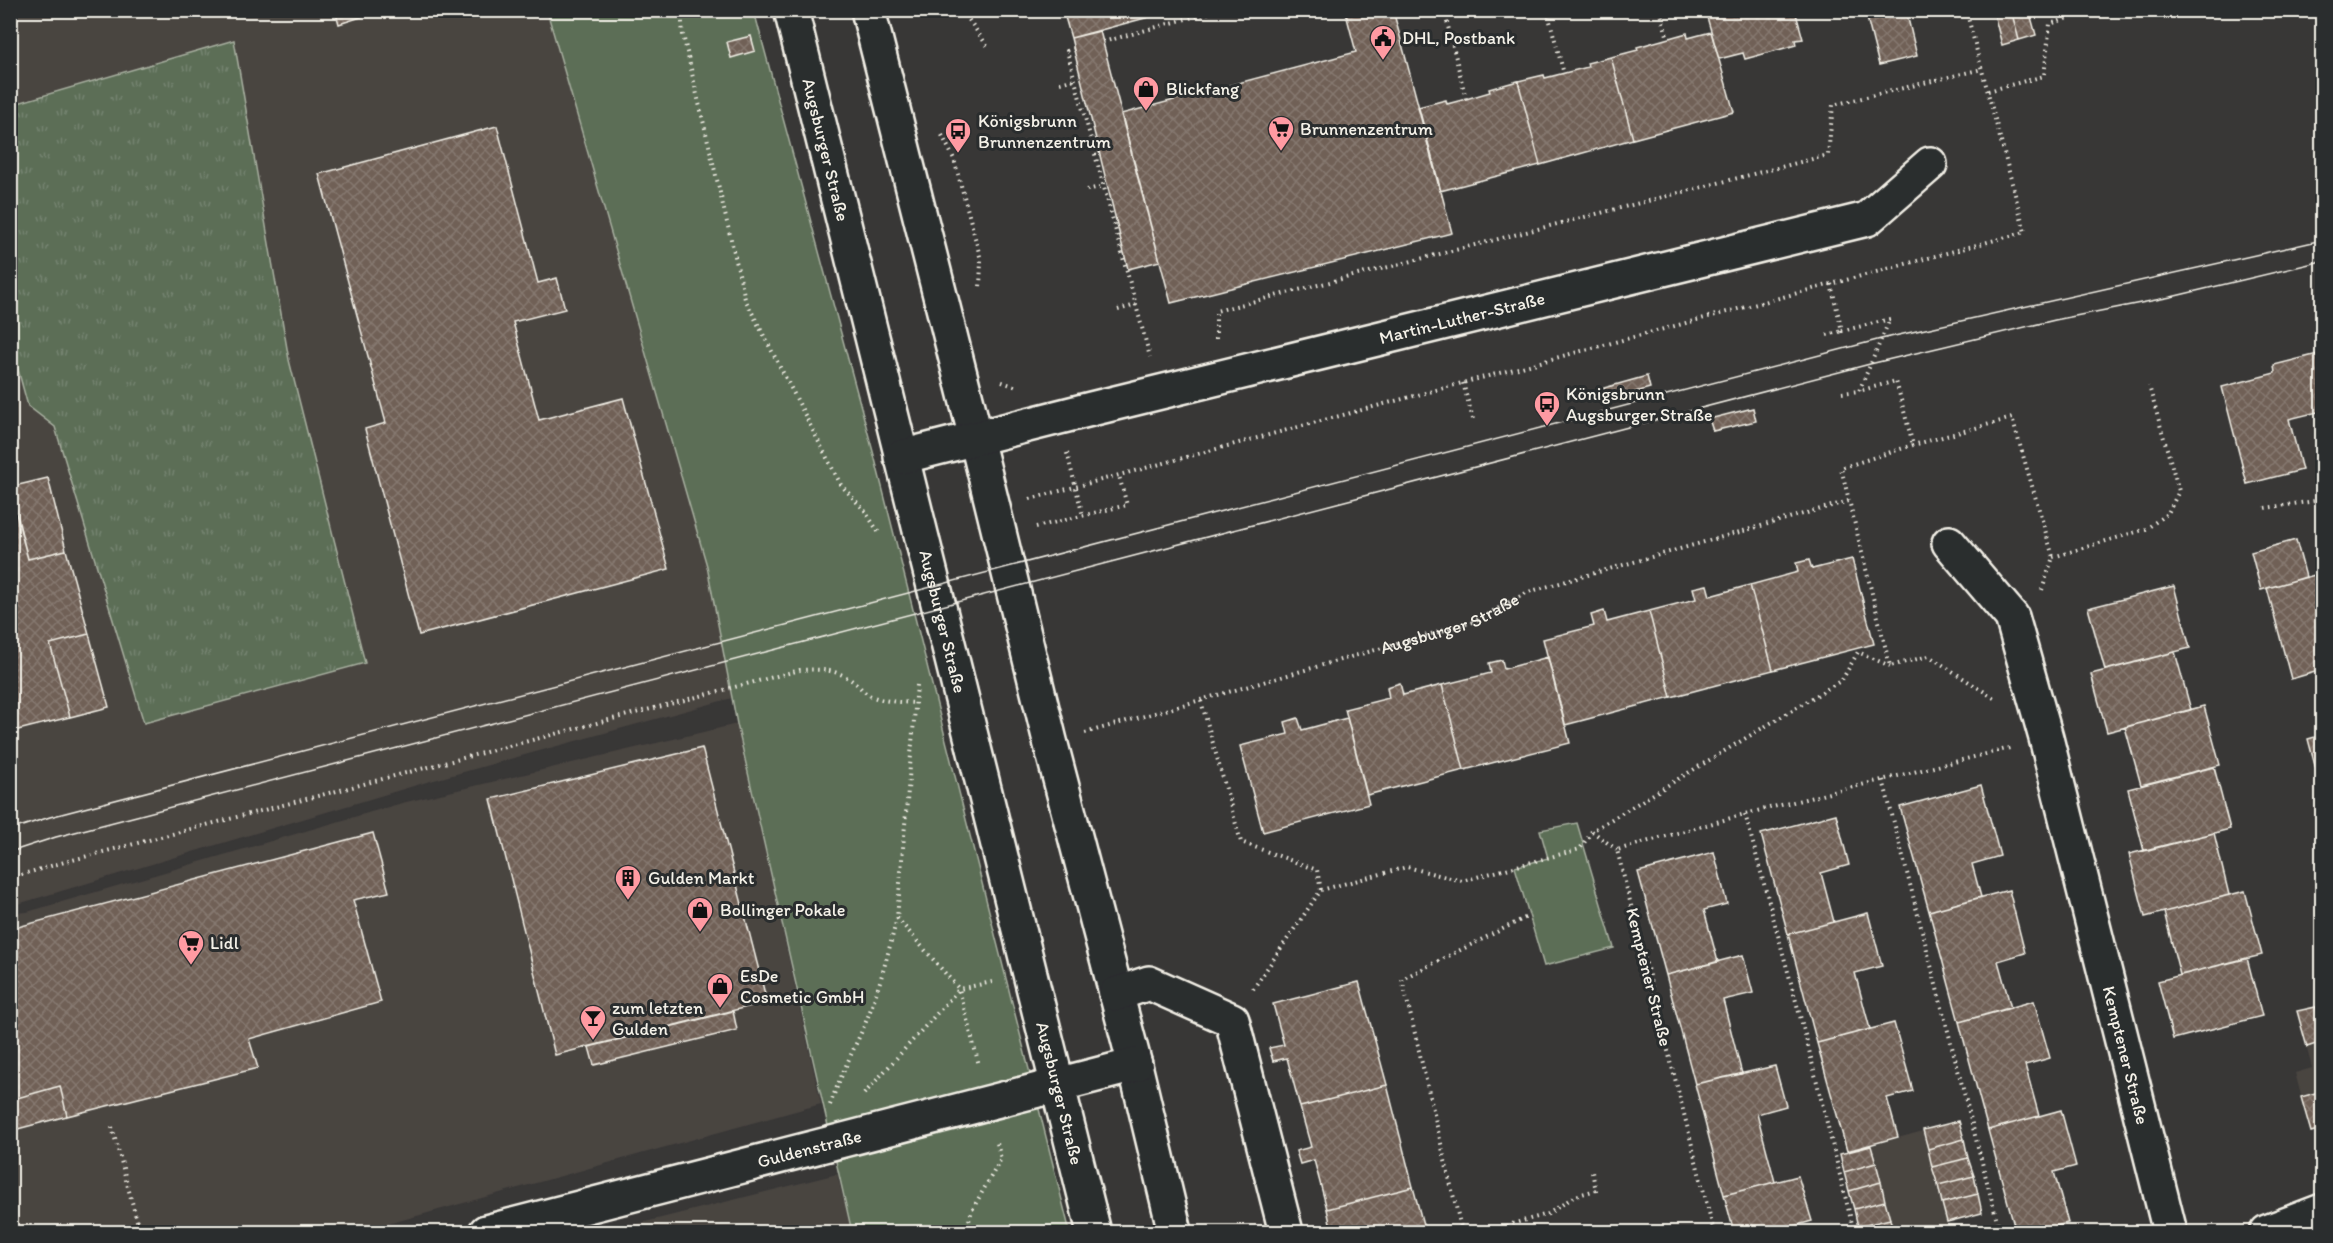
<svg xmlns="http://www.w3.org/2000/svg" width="2333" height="1243" font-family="Itim,sans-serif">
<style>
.built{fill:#494440}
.grass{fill:url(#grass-tufts);stroke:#a8b0a0;stroke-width:1.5}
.park{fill:#5c6e57;stroke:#a8b0a0;stroke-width:1.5}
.building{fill:url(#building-cross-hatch);stroke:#f4f1e8;stroke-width:1.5}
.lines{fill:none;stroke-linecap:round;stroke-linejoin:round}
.minor-casing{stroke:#f4f1e8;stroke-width:38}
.path{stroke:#f4f1e8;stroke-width:4;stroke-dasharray:1.5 4.5;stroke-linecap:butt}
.minor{stroke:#2a2d2e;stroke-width:33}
.tram{stroke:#f4f1e8;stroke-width:1.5}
.labels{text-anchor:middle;stroke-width:6;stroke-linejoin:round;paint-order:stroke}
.poi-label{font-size:18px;fill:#f4f1e8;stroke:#2a2d2e;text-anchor:start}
.street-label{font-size:18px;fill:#f4f1e8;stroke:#2a2d2e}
</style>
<defs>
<pattern id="grass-tufts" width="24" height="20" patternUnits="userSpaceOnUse" patternTransform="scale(1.5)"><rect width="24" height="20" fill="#5c6e57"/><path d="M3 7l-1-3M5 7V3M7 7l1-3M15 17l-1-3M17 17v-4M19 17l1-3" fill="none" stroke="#74836f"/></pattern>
<pattern id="building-cross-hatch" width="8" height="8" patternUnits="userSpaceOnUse" patternTransform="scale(1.5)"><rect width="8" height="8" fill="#706157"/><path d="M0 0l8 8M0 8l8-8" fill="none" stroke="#85786f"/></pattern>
</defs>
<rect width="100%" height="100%" fill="#383736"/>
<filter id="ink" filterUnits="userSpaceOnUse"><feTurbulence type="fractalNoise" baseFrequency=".0167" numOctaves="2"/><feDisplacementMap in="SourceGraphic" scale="12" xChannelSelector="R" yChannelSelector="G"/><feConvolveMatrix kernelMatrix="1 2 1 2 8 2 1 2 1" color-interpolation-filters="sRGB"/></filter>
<g filter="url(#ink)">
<path class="built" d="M11,11H547L707,566L732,698L427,782L11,906Z
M737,724L821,1104L359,1232H11V913L27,912L402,803Z
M2322,1004V1129L2311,1132L2295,1073L2312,1068L2297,1011Z
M1959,1121L1982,1213L1947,1222L1950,1232H1859L1840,1154Z
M837,1174L852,1232H605Z"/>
<path class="grass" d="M234,40L289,360L365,663L144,723L55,427L28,406L11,344V105Z"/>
<path class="park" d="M547,11H754L875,459L1070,1232H852L737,724L707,566Z
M1577,823L1614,948L1544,966L1515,867L1548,858L1540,830Z"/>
<path class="building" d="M335,10H383L339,24Z
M1063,10H1175L1071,38Z
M1345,10H1393L1452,233L1171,303L1121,114L1356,52Z
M1705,10H1795L1803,39L1795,40L1796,45L1745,59L1743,53L1719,59Z
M1865,10H1906L1917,56L1879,65Z
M1993,10H2011L2019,40L2002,45Z
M2011,10H2029L2036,35L2019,40Z
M1100,31L1160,261L1128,269L1071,38Z
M1711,32L1734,112L1633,139L1611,57L1638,50L1637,47L1687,33L1688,38Z
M751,36L755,51L731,58L727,42Z
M1611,57L1633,139L1540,165L1518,81L1544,75L1545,78L1588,67L1587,63Z
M1518,81L1540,165L1440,191L1418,107L1446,100L1447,104L1466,99L1490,92L1489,89Z
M497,126L538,283L557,278L565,309L513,322L539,420L623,398L669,569L419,635L365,429L386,423L319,174Z
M2322,353V411L2289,419L2302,470L2247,484L2222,387L2275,373L2274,365Z
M1647,376L1650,388L1607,400L1604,388Z
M1753,408L1756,421L1713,431L1709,419Z
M48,478L66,550L28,559L10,487Z
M10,491L28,559L66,550L89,634L50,644L70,717L10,732Z
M2296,540L2306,577L2261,590L2251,552Z
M1852,559L1874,644L1773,670L1750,585L1798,572L1796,563L1809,560L1812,569Z
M2322,573V670L2291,679L2267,588Z
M1707,585L1710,596L1750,585L1773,670L1671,697L1649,611L1696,599L1693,588Z
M2174,586L2190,648L2105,670L2088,608Z
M1604,611L1607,622L1649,611L1671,697L1565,725L1543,639L1594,626L1591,615Z
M89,634L109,707L70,717L50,644Z
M2175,652L2191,710L2107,732L2091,674Z
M1548,657L1570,743L1464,770L1442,685L1491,673L1489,663L1502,660L1504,669Z
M1400,683L1403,695L1442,685L1464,770L1367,795L1345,709L1389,698L1387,687Z
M2204,706L2220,765L2141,785L2125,727Z
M1298,718L1302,730L1347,718L1369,804L1263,832L1240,746L1288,734L1285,722Z
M2322,735V792L2308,739Z
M702,748L767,1002L555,1055L491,799Z
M2214,767L2230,829L2144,851L2128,789Z
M1981,785L2000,856L1972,864L1981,897L1929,911L1900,807Z
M1836,814L1849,865L1821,873L1834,922L1788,934L1761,834Z
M373,833L389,892L353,900L381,1002L249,1039L258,1068L67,1116L60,1086L10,1100V929Z
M2214,833L2229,895L2145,917L2129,854Z
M1714,852L1727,904L1704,910L1718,962L1666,975L1638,872Z
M2009,890L2025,953L1998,961L2011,1008L1959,1022L1929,911Z
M2245,891L2262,955L2180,975L2164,912Z
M1868,913L1882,966L1855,973L1870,1029L1817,1043L1788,934Z
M1743,955L1753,993L1723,1000L1742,1074L1695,1084L1666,975Z
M2247,958L2262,1016L2173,1039L2158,981Z
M1359,982L1387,1085L1300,1107L1287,1058L1273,1061L1269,1048L1284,1045L1273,1004Z
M2034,1001L2050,1058L2025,1065L2039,1116L1988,1130L1959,1022Z
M2316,1007L2322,1030V1042L2307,1047L2297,1011Z
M733,1011L737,1030L594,1065L589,1047Z
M1894,1023L1913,1091L1887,1098L1898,1137L1847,1151L1817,1043Z
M1775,1066L1786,1106L1757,1114L1775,1182L1724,1195L1695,1084Z
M1387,1085L1413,1187L1327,1209L1314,1160L1300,1164L1296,1151L1311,1147L1300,1107Z
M60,1086L67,1116L10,1131V1100Z
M2319,1092L2322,1105V1129L2311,1132L2301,1097Z
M2061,1110L2076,1166L2054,1172L2068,1223L2033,1232H2016L1988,1130Z
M1959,1121L1964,1139L1928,1149L1923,1130Z
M1964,1139L1968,1158L1932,1167L1928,1149Z
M1871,1146L1876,1163L1844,1172L1840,1154Z
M1968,1158L1974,1176L1938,1185L1932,1167Z
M1876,1163L1881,1182L1849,1191L1844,1172Z
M1798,1176L1812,1221L1794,1226L1795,1232H1734L1724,1195Z
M1974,1176L1978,1194L1942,1203L1938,1185Z
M1881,1182L1885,1201L1854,1209L1849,1191Z
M1413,1187L1425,1232H1332L1327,1209Z
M1978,1194L1982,1213L1947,1222L1942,1203Z
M1885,1201L1890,1219L1858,1227L1854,1209Z
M1890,1219L1893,1232H1860L1858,1227Z"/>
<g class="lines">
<g class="minor-casing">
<g id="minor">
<path id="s2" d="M791,10L1094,1232"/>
<path d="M868,10L976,438L1050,741L1135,1065L1175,1232"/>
<path id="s3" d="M901,457L1091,409L1867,219L1930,164"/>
<path id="s4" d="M1949,543L2012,617L2046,738L2170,1232"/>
<path d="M1116,994L1149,983L1232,1020L1286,1232"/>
<path id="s5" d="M486,1232L1135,1065"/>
<path d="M2267,1232L2322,1211"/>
</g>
</g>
<g class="path">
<path d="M681,10L683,35L745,299L841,485L865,511L879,533"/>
<path d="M962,10L988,47"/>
<path d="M1444,10L1466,99"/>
<path d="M1547,10L1564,74"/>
<path d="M1660,10L1668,39"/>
<path d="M1103,42L1218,10"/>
<path d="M1074,49L1067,51L1150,357"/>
<path d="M1060,83L1075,79"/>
<path d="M1988,91L2044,76L2050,24L2093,10"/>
<path d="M942,135L954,159L981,260L980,289"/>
<path d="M1087,190L1104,186"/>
<path d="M1831,284L1842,331L1890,319L1859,391L1896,381L1913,445"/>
<path d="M1118,310L1136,305"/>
<path d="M1827,335L1842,331"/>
<path d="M1216,339V311L1828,155L1833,105L1982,69"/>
<path d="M1002,382L1017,387"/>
<path d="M1463,383L1473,419"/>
<path d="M1842,393L1859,391"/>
<path d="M1067,453L1083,516"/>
<path d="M1030,499L2025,232L1966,10"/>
<path d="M2265,508L2322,500"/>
<path d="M1036,527L1127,505L1119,476"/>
<path d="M2053,557L2146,529L2168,513L2179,491L2149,386"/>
<path d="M917,685L897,918L959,989L979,1065"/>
<path d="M1994,698L1929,656L1890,666L1841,468L1913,445L2012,418L2053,557L2041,593"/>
<path d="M1201,701L1241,842L1317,870L1321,890"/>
<path id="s1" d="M1085,733L1473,622L1528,592L1849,501"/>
<path d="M1883,780L2000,1232"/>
<path d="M1745,814L1806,1038L1854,1232"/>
<path d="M1592,831L1617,850"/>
<path d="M10,878L61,863L800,670C821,669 837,669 854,682C859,685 863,692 869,695C883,702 900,702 916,703"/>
<path d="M1253,989L1321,890L1407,867L1462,881L1580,849L1592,831L1842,680L1858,652L1890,666"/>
<path d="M864,1094L959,989L992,982"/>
<path d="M830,1105C840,1077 853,1051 865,1024C879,990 888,954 897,918"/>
<path d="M112,1127L140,1232"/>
<path d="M966,1232L972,1210L1001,1159L996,1139"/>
<path d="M1462,1232L1402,979L1529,916"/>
<path d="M1505,1232L1508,1225L1548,1214L1575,1196L1596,1190L1592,1172"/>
<path d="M1714,1232L1617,850L1745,814L2010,748"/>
</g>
<use href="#minor" class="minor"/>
<path class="tram" d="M10,830L50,817L1881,339L2322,240
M10,852L56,837L1870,364L2055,320L2171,297L2322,261"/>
</g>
</g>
<defs>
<g id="civic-pin" transform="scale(1.35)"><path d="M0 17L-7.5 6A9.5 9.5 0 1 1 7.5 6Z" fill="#ff9aa2" stroke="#2a2d2e"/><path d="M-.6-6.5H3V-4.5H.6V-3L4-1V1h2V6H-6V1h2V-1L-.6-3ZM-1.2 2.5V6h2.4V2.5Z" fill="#111"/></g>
<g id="shop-pin" transform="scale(1.35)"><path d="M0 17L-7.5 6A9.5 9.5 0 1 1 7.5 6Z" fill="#ff9aa2" stroke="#2a2d2e"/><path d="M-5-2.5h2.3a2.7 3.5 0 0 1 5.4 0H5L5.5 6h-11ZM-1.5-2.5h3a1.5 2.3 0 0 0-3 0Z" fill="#111"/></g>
<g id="supermarket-pin" transform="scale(1.35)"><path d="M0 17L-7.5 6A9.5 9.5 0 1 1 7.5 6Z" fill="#ff9aa2" stroke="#2a2d2e"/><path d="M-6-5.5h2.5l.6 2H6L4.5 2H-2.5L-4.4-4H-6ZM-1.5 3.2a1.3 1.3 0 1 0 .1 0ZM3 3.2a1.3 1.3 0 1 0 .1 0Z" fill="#111"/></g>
<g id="bus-pin" transform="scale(1.35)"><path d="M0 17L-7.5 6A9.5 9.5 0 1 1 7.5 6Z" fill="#ff9aa2" stroke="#2a2d2e"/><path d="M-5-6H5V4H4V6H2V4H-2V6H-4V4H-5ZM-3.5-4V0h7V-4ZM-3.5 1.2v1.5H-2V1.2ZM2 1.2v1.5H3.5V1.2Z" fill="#111"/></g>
<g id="building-pin" transform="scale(1.35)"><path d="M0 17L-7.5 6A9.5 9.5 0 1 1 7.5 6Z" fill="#ff9aa2" stroke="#2a2d2e"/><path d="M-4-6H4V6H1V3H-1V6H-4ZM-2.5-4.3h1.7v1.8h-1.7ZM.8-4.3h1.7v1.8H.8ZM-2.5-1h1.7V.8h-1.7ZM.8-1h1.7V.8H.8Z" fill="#111"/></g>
<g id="bar-pin" transform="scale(1.35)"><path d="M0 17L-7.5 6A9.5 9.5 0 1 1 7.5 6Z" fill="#ff9aa2" stroke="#2a2d2e"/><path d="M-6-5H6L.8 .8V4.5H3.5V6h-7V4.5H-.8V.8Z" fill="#111"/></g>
</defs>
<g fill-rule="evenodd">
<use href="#civic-pin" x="1383" y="38"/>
<use href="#shop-pin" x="1146" y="89"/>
<use href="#supermarket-pin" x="1281" y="129"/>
<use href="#bus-pin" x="958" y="131"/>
<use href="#bus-pin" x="1547" y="404"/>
<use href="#building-pin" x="628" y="878"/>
<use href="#shop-pin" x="700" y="910"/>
<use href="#supermarket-pin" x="191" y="943"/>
<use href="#shop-pin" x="720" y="986"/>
<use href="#bar-pin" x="593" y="1018"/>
</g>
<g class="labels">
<g class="poi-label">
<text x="1402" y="44">DHL, Postbank</text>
<text x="1166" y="95">Blickfang</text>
<text x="978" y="127">Königsbrunn<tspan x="978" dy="21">Brunnenzentrum</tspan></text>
<text x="1300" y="135">Brunnenzentrum</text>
<text x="1566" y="400">Königsbrunn<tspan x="1566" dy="21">Augsburger Straße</tspan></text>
<text x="648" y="884">Gulden Markt</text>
<text x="720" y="916">Bollinger Pokale</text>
<text x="210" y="949">Lidl</text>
<text x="740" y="982">EsDe<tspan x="740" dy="21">Cosmetic GmbH</tspan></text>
<text x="612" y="1014">zum letzten<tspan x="612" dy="21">Gulden</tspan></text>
</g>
<g class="street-label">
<text dy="6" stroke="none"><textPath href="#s2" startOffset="144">Augsburger Straße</textPath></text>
<text dy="6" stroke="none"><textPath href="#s3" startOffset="578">Martin-Luther-Straße</textPath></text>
<text dy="6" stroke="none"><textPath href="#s2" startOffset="630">Augsburger Straße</textPath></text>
<text dy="6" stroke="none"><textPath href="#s1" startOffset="381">Augsburger Straße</textPath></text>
<text transform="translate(1649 977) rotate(76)" y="6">Kemptener Straße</text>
<text dy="6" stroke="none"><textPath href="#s4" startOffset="550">Kemptener Straße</textPath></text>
<text dy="6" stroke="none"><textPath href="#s2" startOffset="1116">Augsburger Straße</textPath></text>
<text dy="6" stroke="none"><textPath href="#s5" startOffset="334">Guldenstraße</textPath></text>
</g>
</g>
<rect width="2333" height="1243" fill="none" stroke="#2a2d2e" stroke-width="36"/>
<rect x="18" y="18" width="2297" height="1207" fill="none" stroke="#f4f1e8" stroke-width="2" filter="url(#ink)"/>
</svg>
